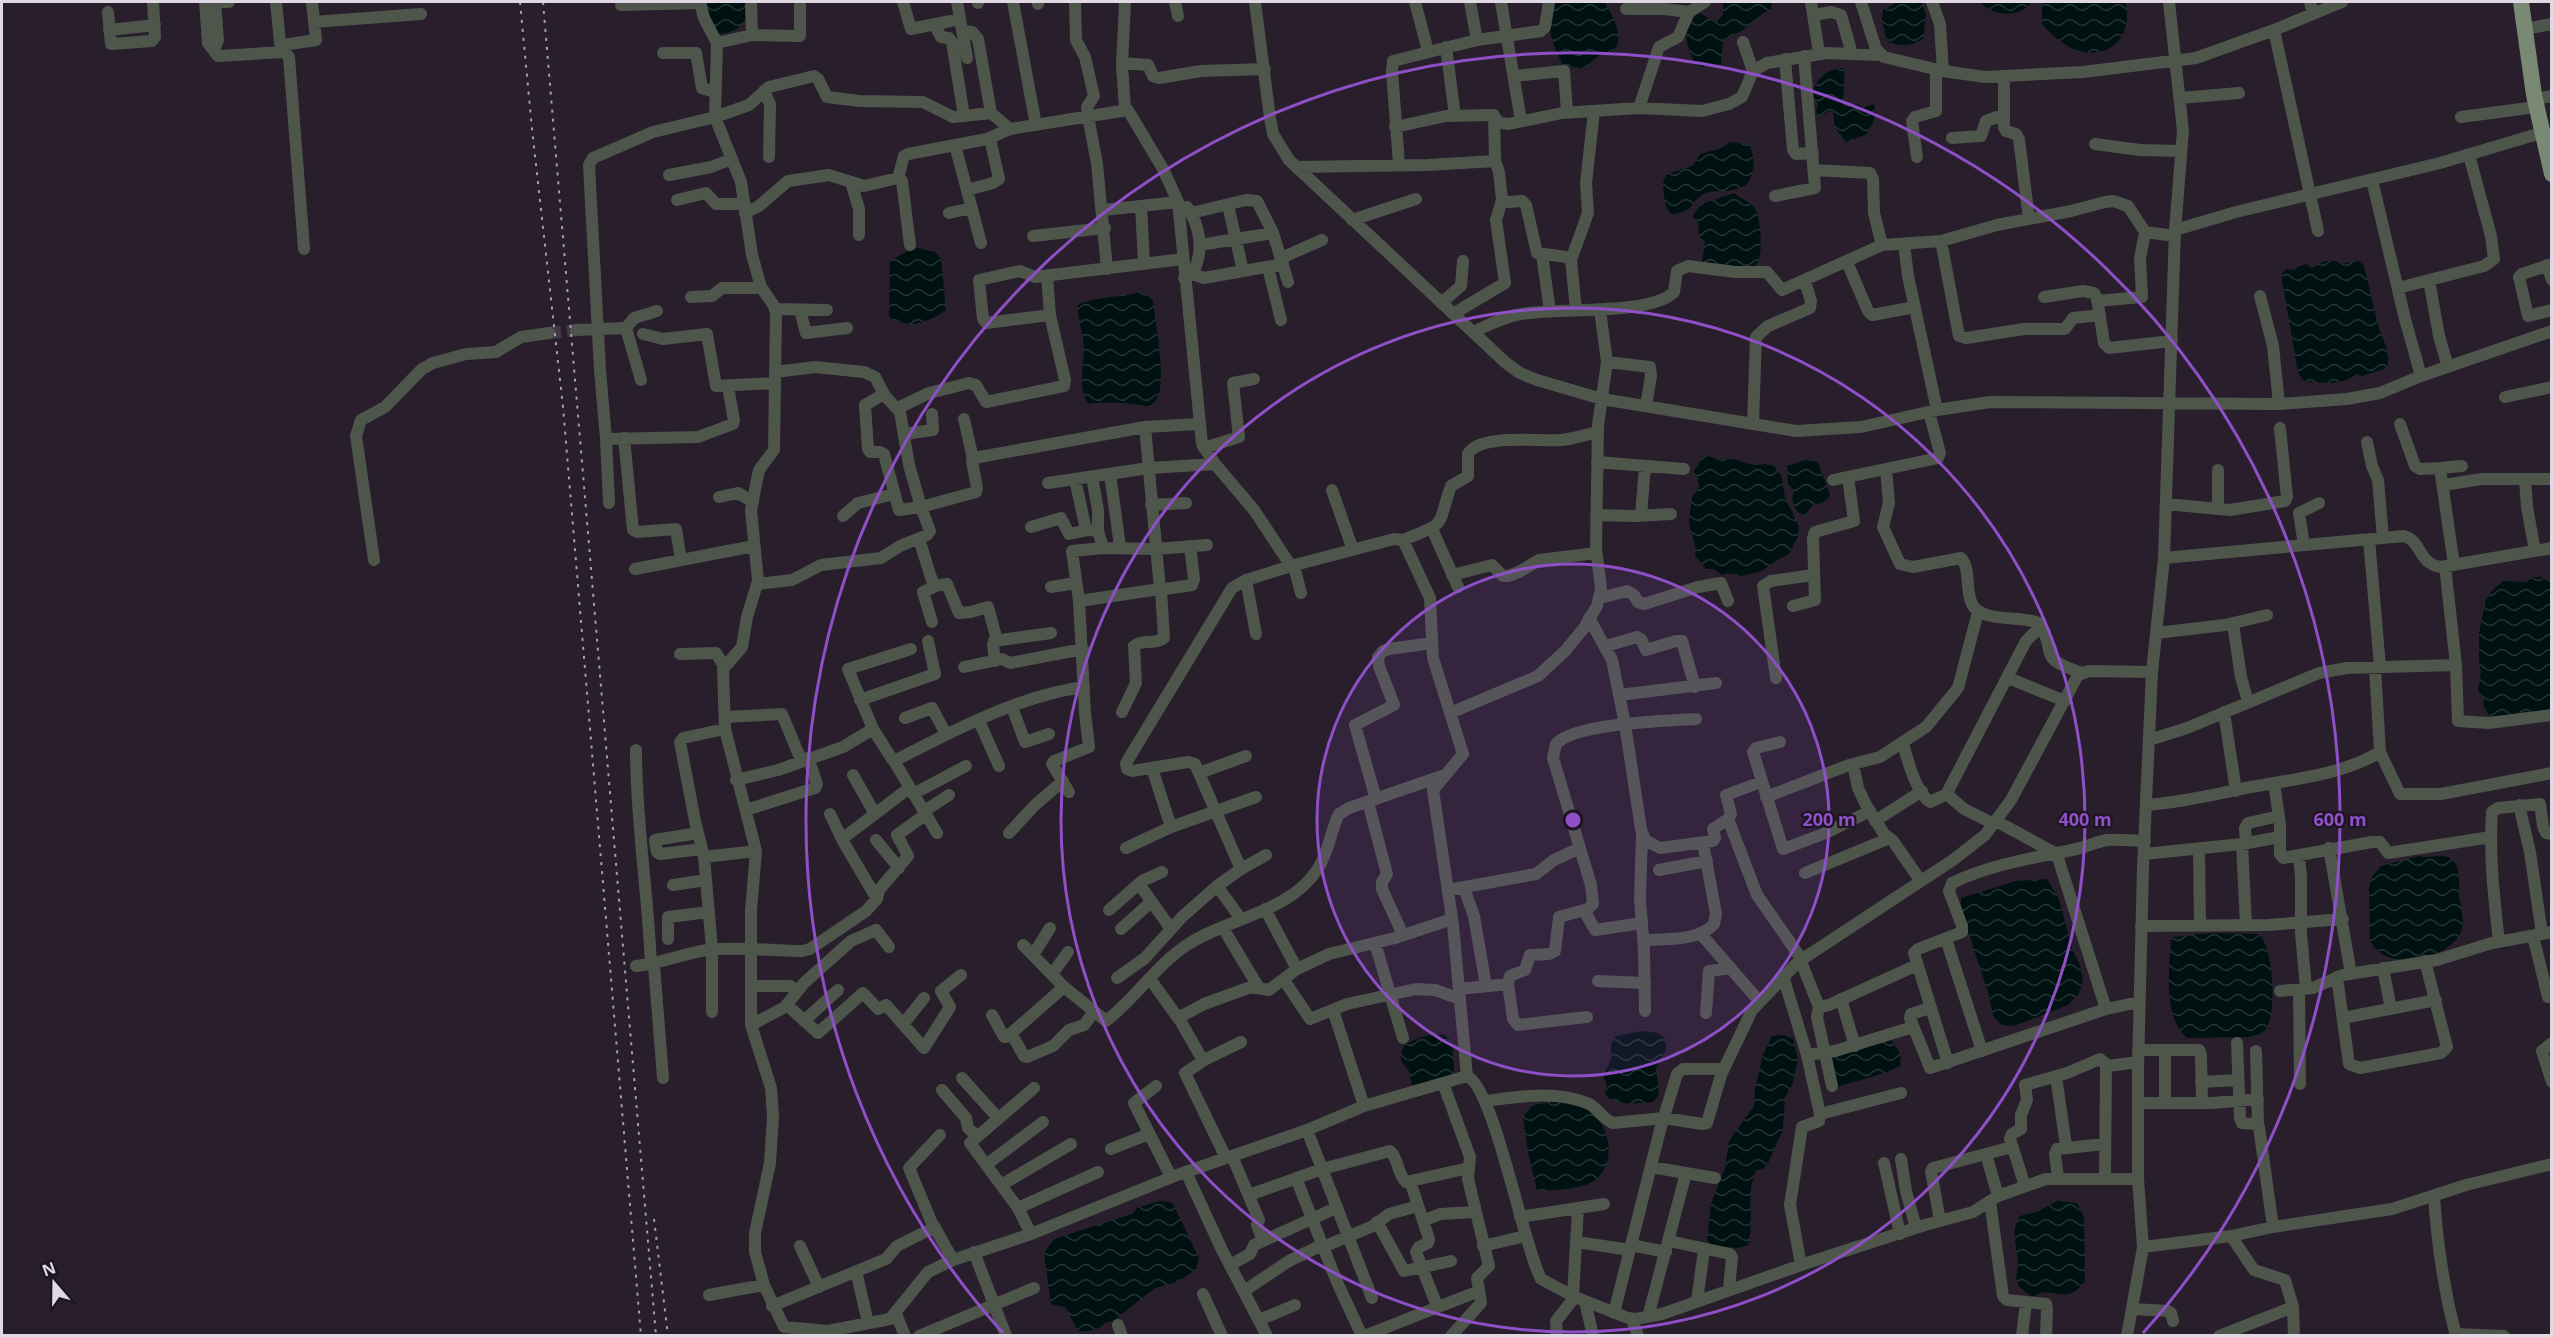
<svg xmlns="http://www.w3.org/2000/svg" width="2553" height="1337" font-family="'Noto Sans',sans-serif">
<style>
.water{fill:url(#water-waves)}
.lines{fill:none;stroke-linecap:round;stroke-linejoin:round}
.minor-tunnel{stroke:#443a47;stroke-width:12;stroke-dasharray:12 6;stroke-linecap:butt}
.minor{stroke:#4e564c;stroke-width:12}
.major{stroke:#798974;stroke-width:16}
.rail{stroke:#a8a0ac;stroke-width:2;stroke-dasharray:3 6;stroke-linecap:butt}
.ring{fill:none;stroke:#8f4fc6;stroke-width:3}
.centre{fill:#8f4fc6;stroke:#1e1423;stroke-width:3}
.ring-label{font-size:18px;text-anchor:middle;font-weight:bold;fill:#8f4fc6;stroke:#1e1423;stroke-width:4.5;stroke-linejoin:round;paint-order:stroke}
</style>
<defs>
<pattern id="water-waves" width="16" height="10" patternUnits="userSpaceOnUse" patternTransform="scale(1.5)"><rect width="16" height="10" fill="#001112"/><path d="M0 5q4-4 8 0t8 0" fill="none" stroke="#253334"/></pattern>
</defs>
<rect width="100%" height="100%" fill="#281e2c"/>
<path class="water" d="M704,2H747V20C739,28 728,36 716,33Z
M1556,2H1604C1612,13 1626,39 1613,51C1608,55 1605,54 1599,56C1594,58 1589,65 1584,69L1563,65C1553,44 1543,24 1556,2Z
M1723,2H1772L1771,9L1762,14L1743,30L1723,40L1721,64L1702,67C1694,63 1693,60 1690,52C1684,36 1684,23 1700,13L1716,23L1723,15Z
M1898,2H1921L1926,15L1923,39C1912,46 1900,47 1887,41L1882,20L1883,10Z
M1980,2H2032C2019,18 1993,17 1980,2Z
M2042,2H2125C2133,30 2116,57 2084,52C2067,49 2053,37 2042,24Z
M1840,68L1844,69C1845,80 1843,93 1843,105L1848,107L1859,105L1863,108L1873,104C1879,113 1872,125 1867,134L1846,142L1835,128L1833,112L1830,111L1818,117L1816,112L1818,104L1812,93C1816,80 1826,70 1840,68Z
M1730,142L1749,144C1755,158 1756,171 1747,184C1731,195 1717,188 1704,194C1691,200 1694,213 1672,214C1666,209 1665,205 1664,197C1660,166 1672,176 1693,165L1700,154L1719,149Z
M1734,193C1741,199 1752,202 1756,210C1761,221 1765,263 1753,267C1742,271 1714,264 1702,263L1705,241L1699,237L1698,222L1692,217L1701,204Z
M919,248L935,252L941,259L946,310C929,322 909,330 889,317L890,261L911,249Z
M2325,261H2336L2341,264L2359,261L2364,266L2378,325L2388,352V365L2384,369L2362,376L2356,374C2345,386 2319,383 2304,381L2298,373L2281,274L2287,269L2296,270L2298,266L2306,264L2312,268Z
M1140,292L1148,296L1153,301C1154,320 1174,404 1147,406C1127,403 1108,401 1089,404C1077,389 1084,365 1084,348C1084,333 1077,320 1078,305C1095,296 1120,298 1140,292Z
M1707,455C1717,461 1720,459 1731,459C1742,460 1753,468 1765,464L1774,466L1781,475L1785,497L1799,527L1798,537L1789,554L1774,562L1762,571L1741,576L1728,573L1722,575L1714,569H1706L1695,556L1696,550L1689,522L1692,497L1699,488L1698,477L1693,475C1694,468 1700,466 1701,458Z
M1805,460L1818,462L1830,495L1824,503C1808,504 1814,506 1804,516C1794,511 1790,502 1794,491L1788,484L1787,466Z
M2534,577H2541L2551,583V708L2541,714L2495,716L2488,714L2483,705L2484,698L2478,690L2481,672L2479,662V633L2486,600L2492,591L2503,581L2526,582Z
M2419,856C2429,859 2441,853 2450,858C2460,864 2459,879 2459,888C2458,903 2467,921 2460,934C2446,961 2381,973 2370,939L2369,889L2372,877L2381,866Z
M2047,879L2059,899L2073,951L2080,965L2083,982L2078,995L2068,1005L2027,1021L2014,1026L2001,1025L1993,1016L1989,995L1961,910V898L2016,881Z
M2211,933L2257,934C2274,941 2277,1015 2266,1029C2262,1034 2256,1035 2250,1037L2187,1038C2163,1018 2169,970 2171,941L2174,937Z
M1642,1031L1658,1033L1665,1038L1666,1050L1656,1067L1659,1095L1653,1102C1639,1103 1612,1107 1605,1093L1607,1085L1603,1076L1611,1060V1044L1616,1036Z
M1444,1034L1452,1041L1454,1069L1452,1077L1412,1087C1411,1082 1411,1076 1409,1071C1401,1059 1397,1062 1405,1044L1425,1036Z
M1784,1035L1793,1039L1798,1060L1792,1085L1785,1097L1783,1129L1769,1161L1764,1168L1756,1171C1745,1194 1755,1221 1748,1245L1738,1248L1712,1246L1707,1240L1711,1204L1725,1168L1729,1141L1754,1106L1755,1089L1763,1055L1772,1036Z
M1890,1038L1901,1055L1900,1066L1885,1073L1836,1087L1831,1055Z
M1553,1102C1567,1102 1580,1104 1592,1113C1614,1131 1616,1172 1588,1184C1573,1190 1553,1190 1537,1191L1528,1152L1523,1117L1533,1105Z
M1161,1201L1170,1202L1174,1206L1199,1258L1196,1269L1178,1282L1155,1288L1113,1321L1106,1322C1097,1331 1090,1332 1078,1331L1065,1307L1051,1304L1044,1253L1054,1239L1132,1214L1138,1207Z
M2057,1201L2077,1203L2084,1217L2085,1281C2071,1300 2063,1294 2045,1292C2040,1292 2037,1296 2031,1296C2026,1292 2019,1288 2017,1282C2015,1276 2018,1270 2018,1263C2017,1248 2010,1230 2020,1216L2037,1212Z"/>
<g class="lines">
<path class="minor-tunnel" d="M549,333L576,330"/>
<path class="minor" d="M205,2L208,43L218,56L284,52L289,57L304,249
M223,2H229
M276,2L280,43L283,45L316,40L312,2
M700,2L704,18L717,43L715,117L741,182L752,255L761,287L774,306L776,313L774,450L759,470L751,510L758,581L747,617L742,647L723,669L725,729L756,851L751,910V1025L771,1088L773,1117L770,1163L755,1233V1252L764,1285L784,1327L828,1331L890,1319L928,1272L953,1260L1031,1234L1177,1175L1307,1130L1364,1106L1467,1076C1494,1087 1523,1245 1541,1279L1575,1297L1628,1318L1636,1319L1662,1314L1807,1263L1925,1225L1973,1212L1998,1196L2046,1179H2138
M751,2L752,35
M903,2L911,29L960,19
M957,2L967,58
M978,2V3
M1013,2L1036,125
M1038,2V4
M1075,2L1076,40L1085,57L1094,96L1087,107L1088,116L1097,164L1107,269
M1175,2L1178,16
M1255,2L1270,118L1273,134L1289,160L1506,363L1520,373L1537,380L1602,399L1796,431L1861,427L1937,410L1990,402L2279,404L2347,399L2380,393L2421,376L2552,331
M1415,2L1428,51
M1470,2L1477,40
M1501,2L1521,121
M1811,2L1819,53
M1861,2L1876,49L1884,57L1943,71L1985,77L2083,72L2196,58L2274,30L2342,2
M1932,2L1940,24L1943,71
M2310,2L2313,14
M621,5L700,3
M1626,9H1664L1689,12
M108,12L111,44L152,41L155,37L153,2
M1814,15L1831,12L1841,15L1852,54
M314,22L421,14
M935,25L941,37L949,38L952,42L964,116
M2524,29L2552,24
M109,30L155,25
M2274,30L2318,231
M962,31L972,32L978,39L991,113
M1743,42L1753,71
M717,43L752,35L800,36V2
M1446,47L1455,116
M214,50L218,40L215,2
M663,53H696L702,88L714,92
M1785,59L1793,150L1796,154L1813,153
M1122,63L1148,65L1153,76L1159,78L1201,71L1265,69
M1514,76L1564,71L1567,112
M2004,77V127L2006,131L2016,134L2019,139L2029,219
M764,91L770,104L769,157
M2180,98L2239,93
M2535,99L2552,96
M1639,108L1659,47L1678,37L1689,12L1705,2
M1125,109L1122,66L1125,2
M1494,115L1495,161
M2461,117L2536,107
M1395,127L1446,116L1492,115L1500,123L1509,124L1562,113L1639,108L1702,111L1729,104L1742,97L1753,71L1767,63L1827,53L1880,55
M1952,138L1981,136L1986,121L2003,115
M2095,144L2140,150L2181,151
M955,145L981,243
M1917,157L1912,121L1915,117L1936,111V70
M1399,165L1392,71L1393,61L1477,40L1541,31L1545,27L1549,2
M1296,167L1428,165L1495,161L1499,172L1502,200L1508,202L1522,201L1526,205L1537,253L1566,257L1571,260L1576,309
M1814,170L1870,173L1873,179L1874,213L1882,245
M669,175L711,167L732,159
M899,176L902,181L910,245
M2372,180L2405,319L2421,376
M851,182L859,209V235
M967,190L993,183L999,179L990,138
M1775,196L1815,188L1804,56
M677,200L706,193L716,204H744
M1228,205L1243,271
M1141,206L1144,264
M1103,210L1178,202
M745,213L759,206L788,181L829,175L864,186L898,178L904,156L908,154L987,139L1010,129
M949,213L972,208
M1191,213L1246,200L1257,201L1273,233L1288,282
M1352,220L1416,199
M2175,230L2236,212L2440,163L2541,133
M1033,236L1105,228
M1941,241L1959,336L1966,338L2024,329H2065L2073,318L2100,315
M1904,244L1908,276L1937,410
M1200,245L1273,233
M1542,255L1550,311
M1281,258L1322,240
M1571,260L1588,213L1586,183L1594,111
M1847,262L1868,311L1872,315L1915,307
M2552,264L2522,274L2519,277L2528,316L2552,310
M2547,265L2552,280
M1268,267L1281,320
M1192,274L1204,278L1283,264
M1184,278L1194,271C1204,249 1200,226 1187,207
M2429,280L2439,336L2448,367
M2398,288L2484,266L2494,259L2491,236L2469,155
M2260,296L2273,346L2279,404
M691,297L712,296L722,288H761
M2044,297L2083,291L2094,293L2097,298L2104,343L2109,348L2172,341
M2097,301L2142,297L2140,259L2145,232
M1441,303L1461,286L1463,261
M776,309L827,310
M800,310L806,333L847,328
M1453,314L1505,283L1496,220L1502,200
M1050,315L986,323L983,319L979,280L1020,271L1035,277L1183,259
M626,328L641,380
M576,330L626,328L634,318L657,311
M1473,332C1487,326 1501,318 1516,315C1553,306 1649,317 1674,292L1677,271L1688,266L1735,272H1767L1782,290L1882,245L1941,241L1997,225L2071,211L2105,202L2113,201L2128,206L2145,232L2175,236
M643,334L663,339L707,334L716,386L775,383
M1607,362L1650,367L1651,376L1646,406
M775,372L815,367L864,372L875,377L885,396L900,412L909,465L921,507L899,510L884,454L880,452H870L868,449L865,405L884,394
M728,386L734,421L733,424L698,437L606,439L600,370L589,165L593,158L653,132L715,117L749,105L769,87L814,76L818,79L827,97L859,101L923,102L953,117L991,113L1010,129L1128,110L1163,169L1178,202L1202,444L1215,464L1254,510L1291,566L1394,539L1403,540L1430,598L1433,658L1463,754L1433,790L1453,925L1467,1076
M2505,397L2552,387
M898,408L929,393L969,383L976,385L986,402L1064,386L1065,380L1050,315L1047,276
M964,419L973,459
M1753,424L1756,337L1768,326L1810,308L1811,301L1805,281
M2400,424L2415,466L2420,469L2441,468
M904,434L933,430L932,414
M624,438L633,530L637,532L676,529L681,560
M606,439L609,503
M2367,442L2372,466L2378,480L2383,538
M1204,448L1239,437L1233,383L1254,379
M1597,462L1684,469
M1886,469L1889,503L1883,527L1900,564L1913,567L1961,558C1971,569 1965,590 1972,604C1981,623 2021,615 2039,623C2059,654 2034,657 2082,673
M1110,474L1120,546
M1092,477L1098,510V531
M1075,479L1086,530
M2525,479L2527,507L2535,551
M1833,480L1938,458L1940,453L1929,412
M1048,483L1149,468L1215,464
M2443,485L2482,479H2552
M1332,490L1353,550
M719,497L738,493L753,502
M2166,504L2230,510L2285,501L2287,497L2280,428
M1151,505L1186,503
M2218,509V470
M1596,515L1635,516L1671,514
M843,516L858,503L894,494
M1641,516L1645,466
M1031,527L1061,518L1069,534L1088,530L1098,531L1103,548L1156,549L1207,545
M1432,529L1458,587
M919,539L934,587L923,592L932,622
M2369,539L2380,667
M1403,540C1449,522 1436,528 1451,486L1468,476V454C1480,433 1539,442 1561,440C1573,439 1585,435 1597,432
M2304,545L2299,513L2319,503
M2164,558L2404,536C2422,541 2418,564 2441,567L2552,548
M374,560L356,436L361,420L385,407L422,369L433,363L466,354L496,352L521,337L549,333
M2454,565L2440,468L2462,466
M1294,566L1301,593
M2445,566L2456,665L2458,721L2489,723L2552,715
M635,569L754,546
M1452,575L1492,565L1503,576H1508L1519,572L1539,560L1596,553
M1246,580L1256,634
M757,584L792,580L821,565L881,558L900,546L927,535L930,531L921,507L976,492L977,488L972,461L974,458L1145,427L1198,424
M934,586L947,584L959,613L971,612L988,607L997,640
M1051,587L1076,583
M1159,590L1192,585L1194,579L1190,546
M1600,598L1627,591L1634,595L1638,602L1644,604L1698,587L1721,583L1728,601
M1079,601L1072,551L1103,548
M1793,606L1815,600L1813,538L1815,532L1854,521L1848,477
M1589,618L1612,660L1625,724L1641,829L1645,840L1660,848L1713,841L1715,838L1713,829L1728,819L1731,814L1726,795L1761,782
M2233,624L2241,677L2248,702
M2156,633L2225,625L2267,615
M1606,646L1637,637L1641,639L1646,650L1676,641H1682L1695,687
M680,654L716,653L724,666
M995,661L993,645L994,641L1051,633
M964,667L1002,659L1010,663L1083,649
M2375,668L2380,752L2400,794H2441L2552,773
M1776,678L1763,586L1771,581L1813,575
M2008,678L2065,701
M1619,695L1716,683
M860,700L935,674L928,641
M1012,707L1025,742L1049,734
M1122,712L1136,683L1134,646C1142,639 1155,645 1164,638L1161,590
M2224,712L2236,791
M1450,713L1538,676L1565,651L1584,628L1597,606L1601,589L1596,548L1598,425L1607,362L1600,310
M725,717L782,714L801,760
M905,718L932,708L946,734
M979,721L999,766
M873,729L848,669L911,649
M2149,740L2187,728L2319,673L2347,668L2456,665
M1780,742L1756,748L1753,752L1783,849L1826,833L1870,811
M1903,743C1907,759 1916,793 1930,802L1947,794
M636,750C636,822 648,893 651,965
M894,761L937,833
M1853,764L1858,788L1866,805L1884,834L1893,841L1920,880
M1152,768L1171,827
M1199,773L1246,756
M853,775L875,814L909,788
M736,780L778,770L843,747L873,729L892,759L896,760C952,731 1021,695 1084,687
M2274,783L2280,824V854L2283,858L2372,842H2380L2388,853L2491,837
M1069,792L1052,764L1054,761L1089,747L1085,713L1079,601L1160,589L1145,427
M913,794L966,766
M1766,797L1849,765L1880,757L1926,727L1958,688L1978,612
M1376,799L1355,725L1394,705L1379,666L1378,657L1383,651L1389,649L1432,643
M1368,802L1387,874L1382,882V889L1403,935
M2147,805C2183,802 2216,794 2251,787C2294,779 2342,775 2380,752
M2519,805L2530,852L2542,934
M746,810L815,788L817,784L808,758
M923,812L949,795
M830,814L844,843L877,899
M1728,819L1757,895L1798,954L1819,1007L1829,1005L1917,965
M1875,821L1922,791
M1996,821L2053,852L2058,858L2106,1009
M1994,824L1964,809L1949,796L1948,791L2026,641L2041,626
M698,833L655,840L657,852L660,854L702,849
M1009,833L1035,805L1063,781
M1642,834L1640,899L1644,950L1645,1011
M842,839L875,814
M876,840L899,868
M2246,843L2245,828L2248,823L2279,816
M2242,844L2246,925
M1126,848L1171,827L1256,797
M2329,848L2351,974
M2199,849L2200,926
M2144,854L2242,844L2280,837
M2299,855L2301,877V933L2306,989
M704,857L756,851
M1241,869L1266,855
M1659,870L1707,861
M1805,873L1890,838
M1139,884L1171,929
M673,885L706,880
M1217,886L1241,919
M1464,888L1474,916L1486,986
M1448,890L1536,874L1554,860L1580,848
M1265,909L1297,969
M1109,910L1142,881L1162,872
M1584,910L1595,930L1642,923
M2141,926L2268,925L2343,919
M1223,928L1259,988
M1121,929L1151,902
M1700,933L1759,1001
M2533,936L2548,997
M668,939V917L709,912
M1946,939L1982,1051
M1643,940C1664,939 1700,941 1714,924L1716,914L1703,843
M2499,942C2494,898 2489,855 2492,812L2498,808L2540,804L2543,826L2546,833L2552,834
M1375,943L1403,1038
M1023,945L1064,987L1106,1021C1135,999 1156,965 1187,945C1227,918 1289,913 1317,870C1330,850 1330,832 1339,814L1349,808L1442,776
M1033,955L1050,928
M654,965L663,1078
M636,966C661,964 683,953 708,950C737,946 773,951 802,951L810,949L866,911L877,899L879,890L908,856L897,835L925,815
M2383,968L2391,1009
M1052,974L1068,952
M1783,976L1807,1055L1820,1114L1819,1121L1802,1127L1790,1205L1801,1265
M2337,977L2349,1064L2360,1068L2441,1053L2447,1047L2425,961
M1117,978L1145,958L1182,917L1217,886L1241,869L1195,764L1188,762L1132,771L1127,769L1126,763L1232,588L1246,580L1291,566
M1150,979L1181,1022L1202,1059L1200,1063L1185,1073L1226,1158
M1284,980L1310,1019L1347,1004L1416,989L1435,990L1460,999
M1598,981L1645,983
M1508,984L1510,976L1525,970L1530,955L1549,954L1555,951L1559,917L1588,909L1593,904L1591,885L1553,758L1556,744C1575,723 1666,721 1696,719
M752,986H790L797,991
M1459,989L1508,984L1513,1019L1518,1025L1587,1017
M2299,990L2300,1084
M2280,991L2313,988L2343,975L2437,960L2492,943L2552,932
M1841,999L1855,1046
M787,1005L818,1033L863,993L878,1009L886,1005L924,1048L950,1007L941,991L961,975
M1819,1007L1817,1017L1832,1086
M1930,1008L1911,1014L1910,1018L1930,1068L2106,1009L2139,1002
M1333,1010L1364,1106
M712,1012V949L704,857L695,821L680,742L683,738L725,729
M1706,1013L1709,971L1731,968
M992,1015L1004,1037H1007L1064,987
M1178,1018L1204,1004L1251,987L1269,990L1297,969L1329,954L1395,938L1452,919
M2343,1018L2436,1000
M804,1021L838,990
M904,1023L924,998
M751,1025L785,1007L804,983L851,941L876,930L889,947
M1011,1033L1024,1056L1027,1057L1053,1046L1069,1030L1084,1025L1094,1012
M2237,1043L2240,1118L2242,1123L2256,1124L2259,1127L2273,1227
M2552,1043L2542,1051L2552,1082
M2138,1050H2199L2201,1055L2202,1103
M2256,1051L2258,1125
M1807,1055L1835,1051L1913,1027
M1202,1061L1241,1042
M1948,1063L1914,953L1918,949L1962,932V926L1949,891L1952,883C1989,865 2032,858 2072,850C2084,848 2095,842 2107,840C2119,839 2132,841 2145,841
M2056,1076L2066,1146
M962,1078L998,1118
M2201,1082L2238,1080
M1443,1083L1470,1157L1468,1179L1489,1266L1477,1278L1481,1303L1451,1336
M1156,1086L1134,1103L1171,1177
M942,1090L966,1118L968,1128L977,1136
M1485,1101C1519,1097 1554,1090 1587,1103C1598,1107 1602,1119 1613,1123L1664,1118L1702,1124L1707,1123L1721,1075L1752,1010L1798,962L1953,860L1985,835L2011,800L2078,675L2089,671L2152,672
M2138,1103H2212L2258,1099
M2165,1103V1050
M1820,1114L1901,1093
M1307,1130L1372,1298
M940,1135L909,1168L931,1221L953,1260
M1111,1149L1149,1134
M1986,1154L1998,1196
M1232,1156L1259,1220L1257,1225L1263,1241
M1901,1159L1906,1191L1916,1228
M1884,1163L1900,1234
M986,1165L1043,1122
M1651,1167L1715,1178
M1186,1172L1222,1250L1267,1336
M2058,1177L2055,1154L2057,1149L2105,1144
M2105,1177L2106,1065
M1296,1178L1337,1282L1362,1336
M1410,1181L1429,1239L1428,1243L1419,1247L1416,1252L1437,1306
M1001,1185L1071,1144
M2025,1186L2010,1139L2012,1134L2021,1129V1115L2027,1100L2025,1085L2067,1073L2100,1059L2108,1066L2138,1062
M1249,1195L1322,1169L1390,1151C1399,1159 1397,1174 1406,1182L1469,1168
M2434,1196C2437,1243 2444,1290 2456,1336
M1990,1201L2003,1296L2007,1300L2046,1304L2047,1309L2046,1336
M1018,1208L1098,1172
M1520,1217L1604,1204
M1423,1221L1440,1214L1475,1212
M1940,1221L1931,1171L1933,1168L2012,1147
M1377,1222L1404,1271L1451,1261
M1031,1234L1018,1208L970,1143L1034,1088
M2231,1236L2254,1270L2285,1280L2293,1307L2294,1336
M1669,1241L1730,1254L1732,1257L1729,1289
M1577,1242L1630,1250
M1631,1245L1666,1252
M800,1246L819,1287
M1483,1246L1525,1236
M1323,1247L1373,1226L1389,1214L1418,1206
M2143,1247L2231,1236L2273,1227L2392,1209L2466,1185L2552,1164
M974,1252L1006,1336
M1230,1265L1250,1254L1254,1245L1336,1208
M856,1271L868,1323
M1244,1291L1289,1261L1322,1245
M1203,1294L1222,1336
M709,1295L764,1285
M1573,1296L1578,1208
M1585,1301L1593,1336
M1697,1301L1704,1250
M772,1306L886,1259L897,1246L935,1227
M2133,1309L2168,1311L2171,1313L2173,1321
M1614,1313L1660,1130L1677,1074L1683,1069H1724
M896,1314L905,1336
M1648,1317L1686,1173
M1632,1319L1638,1336
M1259,1320L1295,1305
M1118,1325L1122,1336
M2456,1334L2504,1336
M919,1336L1034,1288
M1364,1336L1479,1291
M1557,1336L1556,1321L1575,1297
M2022,1336L2026,1302
M2127,1336L2143,1247L2138,1179V1069L2143,867L2152,672L2164,558L2175,230L2183,131L2169,2
M2219,1336L2293,1307"/>
<path class="major" d="M2521,2L2534,95L2552,174"/>
<path class="rail" d="M520,2L532,129L563,407L641,1336
M543,2L656,1336
M654,1219L668,1336"/>
</g>
<circle cx="1573" cy="820" r="256" fill="#8f4fc6" fill-opacity=".12"/>
<g class="ring">
<circle cx="1573" cy="820" r="256"/>
<circle cx="1573" cy="820" r="512"/>
<path d="M1003 1333A767 767 0 1 1 2143 1333"/>
</g>
<circle cx="1573" cy="820" r="9" class="centre"/>
<g class="ring-label">
<text x="1829" y="826">200 m</text>
<text x="2085" y="826">400 m</text>
<text x="2340" y="826">600 m</text>
</g>
<rect width="2553" height="1337" fill="none" stroke="#e0d9e3" stroke-width="6"/>
<g transform="translate(54 1283) rotate(340)" stroke="#1e1423" stroke-width="4.5" paint-order="stroke">
<path d="M0-4.5L10 22L0 15L-10 22Z" fill="#e0d9e3"/>
<text y="-9" font-size="16" font-weight="bold" text-anchor="middle" fill="#e0d9e3">N</text>
</g>
</svg>
